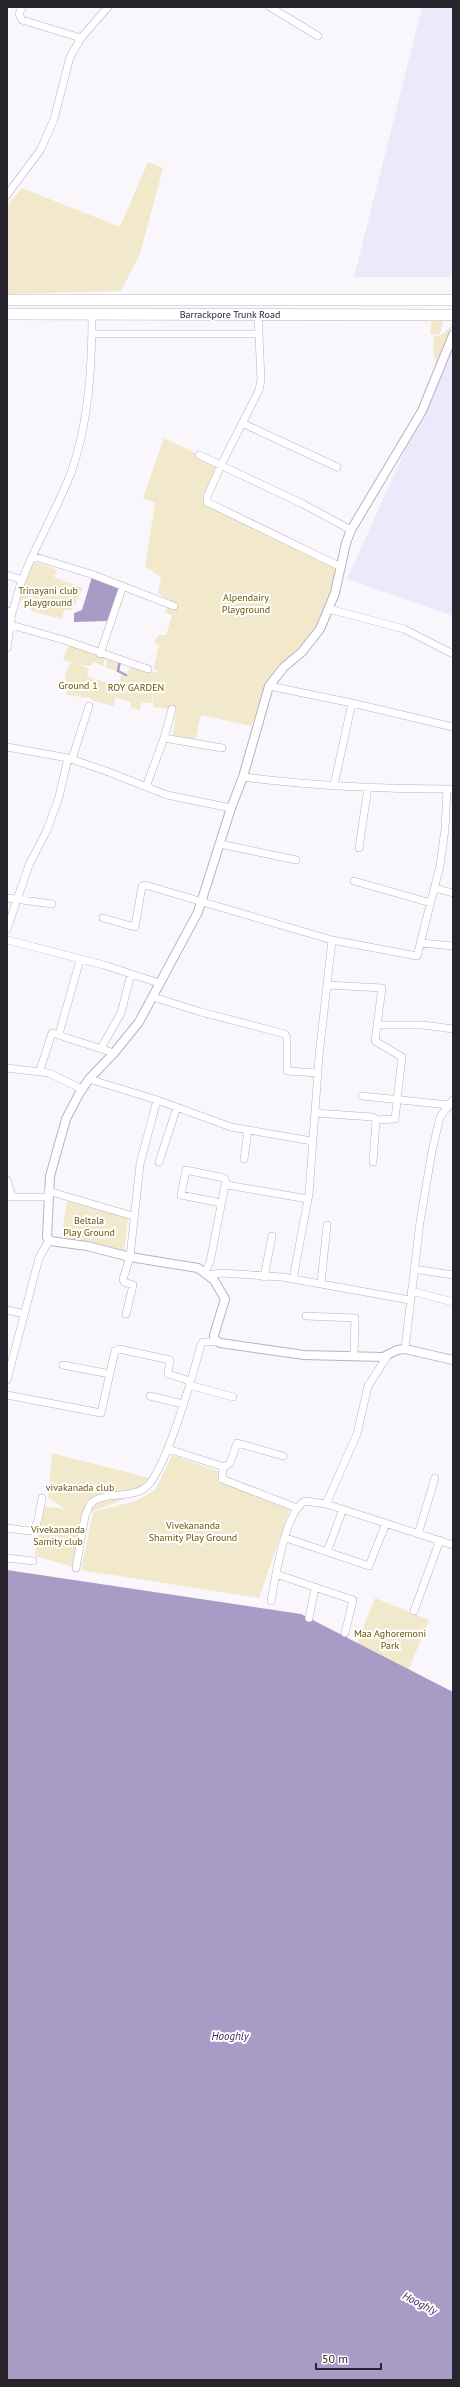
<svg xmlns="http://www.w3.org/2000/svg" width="460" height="2387" font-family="'PT Sans',sans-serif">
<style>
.built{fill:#eee8fb}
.green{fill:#f2e9cc}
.water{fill:#a89bc5}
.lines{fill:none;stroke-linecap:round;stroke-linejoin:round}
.stream{stroke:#a89bc5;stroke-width:2.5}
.minor-casing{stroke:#b7b1c8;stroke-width:8}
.tertiary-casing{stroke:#b7b1c8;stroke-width:10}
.primary-casing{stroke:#b7b1c8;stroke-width:12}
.minor{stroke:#fff;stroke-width:7}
.tertiary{stroke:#fff;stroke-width:8}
.primary{stroke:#fff;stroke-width:11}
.labels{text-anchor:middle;stroke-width:4;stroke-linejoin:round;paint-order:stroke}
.street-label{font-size:10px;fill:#28252e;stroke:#fff}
.park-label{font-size:10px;fill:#695503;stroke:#fff}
.water-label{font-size:11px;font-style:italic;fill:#3f2b60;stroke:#fff}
</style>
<rect width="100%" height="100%" fill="#f9f7fc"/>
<path class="built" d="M422,7H453V277H354Z
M452,346H453V616L347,579Z"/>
<path class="green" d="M148,162L163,168L140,254L121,291L7,294V206L22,188L120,227Z
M432,319L443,322L440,334H430Z
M453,324V340L438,375L433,349L434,336L442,335Z
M164,438L219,465L203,501L338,569L336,583L317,632L268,684L251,726L201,715L195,741L173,737L176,710L153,707V696L151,703H141L140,710L131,708V702L115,697L121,675H126L131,665L157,673L158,671L153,669L159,646L154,642L159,635H166L172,616L165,612L169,605H176L158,593L161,577L145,567L155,503L143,498Z
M33,561L57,570L54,577L83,588L72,610H64L62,619L31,611V604L18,600Z
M69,643L106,657L103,666L93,662L91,666L78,664L89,668L87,676L94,679L92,694L95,679L117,686L114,706L91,700V698L67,695L65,675L70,663H74L63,660Z
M108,658L119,661L117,672L105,667Z
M67,1201L128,1218L124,1253L61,1237Z
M52,1453L149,1478L130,1497L83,1515L73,1567L35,1556L42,1506L65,1509L48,1498Z
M172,1455L220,1472L218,1481L290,1509L259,1598L81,1570L93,1512L136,1501L155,1490Z
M375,1598L429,1620L405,1679L353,1653Z"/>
<path class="water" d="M92,577L120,588L107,621L74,622V613L82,610Z
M7,1570L301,1614L453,1692V2380H7Z"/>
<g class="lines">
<path class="stream" d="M120,661L118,671L126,675"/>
<g class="minor-casing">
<path id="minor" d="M22,7L19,14L22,20L81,38
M270,7L318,36
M7,195L41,149L54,119L70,57L81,38L108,7
M258,313L261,380L259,390L221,465L207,497V502L341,567
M92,334H258
M242,423L337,467
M199,455L303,504L351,530
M32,556L91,574L174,606
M7,575L22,580
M329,609L404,629L453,654
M7,611L12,613L7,648
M12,613C16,602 18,589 23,578C37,542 57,509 71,473C89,422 92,367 92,314
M11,625L64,640L148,669
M100,654L123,586
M269,686L352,703
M164,738L222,748
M7,747L68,758L106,771L167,795L231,808
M72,759L89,706
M243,777C312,786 383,789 453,789
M334,785L352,703L453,727
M146,787L164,738L172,709
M220,844L296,860
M359,848L368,787
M354,881L431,903
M435,888L453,893
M7,898L52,904
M103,918L135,927L142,886L145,885L332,940L417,956L440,866L445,829L447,789
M7,929L29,865L47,830L59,797L68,758
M7,940L104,965L159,983
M421,943L453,946
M328,985L382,988L375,1041L402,1057L395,1119L376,1120L373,1162
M153,997L201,1012L285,1034L287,1038V1071L318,1073
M377,1025H423L453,1029
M59,1034L80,960
M101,1048L121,1013L131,974
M7,1068L49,1073L82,1089
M40,1070L52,1033L114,1053
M89,1079L157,1100L231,1127L312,1141
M362,1096L449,1105
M315,1113L373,1117L377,1120
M244,1159L248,1130
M159,1162L177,1107
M7,1180L12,1197
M48,1191L133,1216
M7,1197H47
M221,1203L181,1195L186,1170L224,1178L227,1185L308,1199
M414,1269L453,1275
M205,1273L210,1262L225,1185
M208,1275L222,1273L282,1277L410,1300
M264,1277L272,1236
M293,1279L309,1194L319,1056L332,940
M321,1283L327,1225
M411,1291L453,1302
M7,1310L24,1314
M126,1314L133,1285L124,1282L123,1279L130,1257L140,1164L157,1100
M306,1316L355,1318L354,1355
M405,1349L420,1222L432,1151L440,1117L453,1100
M63,1365L110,1374
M7,1380L39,1258L49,1240
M189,1385L233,1397
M7,1395L101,1413L115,1351L119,1349L170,1360L168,1374L190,1381
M150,1396L183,1404
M168,1449L221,1466L223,1469L222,1479L297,1508
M223,1468L230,1463L237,1443L283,1456
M326,1504L357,1434L368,1386L388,1355
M7,1528L29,1531L34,1529L38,1520L42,1498
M418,1534L435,1478
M286,1538L369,1566L386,1523
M327,1552L343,1509
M7,1558L33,1561
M76,1568L85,1516L90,1504C103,1491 130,1499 145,1488C165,1474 194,1372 201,1345L203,1342H218
M276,1574L353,1600L345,1633
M271,1601C275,1579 285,1512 305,1501L326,1504L453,1545
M414,1611L440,1540
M309,1618L315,1588"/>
</g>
<g class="tertiary-casing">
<path id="tertiary" d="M453,335L422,411L351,530L346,543L335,593L320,629L302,652L284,667L269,686L243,777L231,808L198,912L139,1022L114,1053L89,1079L79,1094L66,1119L50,1176L47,1237L50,1241L87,1246L130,1257L198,1268L214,1280L225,1299L214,1335V1339L220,1343L304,1355L383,1357L397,1350L405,1349L453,1360"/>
</g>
<g class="primary-casing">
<path id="primary" d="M7,300H453
M7,314L453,315"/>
</g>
<use href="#minor" class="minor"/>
<use href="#tertiary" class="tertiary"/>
<use href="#primary" class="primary"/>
</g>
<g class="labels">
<g class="street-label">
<text x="230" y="318">Barrackpore Trunk Road</text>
</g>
<g class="park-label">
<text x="48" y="594">Trinayani club<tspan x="48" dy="12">playground</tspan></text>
<text x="246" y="601">Alpendairy<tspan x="246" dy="12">Playground</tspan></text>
<text x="78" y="689">Ground 1</text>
<text x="136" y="691">ROY GARDEN</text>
<text x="89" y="1224">Beltala<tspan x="89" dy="12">Play Ground</tspan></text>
<text x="80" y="1491">vivakanada club</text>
<text x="193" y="1529">Vivekananda<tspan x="193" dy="12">Shamity Play Ground</tspan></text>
<text x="58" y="1533">Vivekananda<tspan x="58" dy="12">Samity club</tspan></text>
<text x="390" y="1637">Maa Aghoremoni<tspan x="390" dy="12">Park</tspan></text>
</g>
<g class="water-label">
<text x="230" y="2040">Hooghly</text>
<text transform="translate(420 2303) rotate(27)" y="4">Hooghly</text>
</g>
</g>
<rect width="460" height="2387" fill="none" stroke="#28252e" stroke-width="16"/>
<path d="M316 2363v6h65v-6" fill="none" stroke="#28252e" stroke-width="2"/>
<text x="322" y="2363" font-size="12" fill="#28252e" stroke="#ffffff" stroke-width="3" paint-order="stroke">50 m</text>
</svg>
